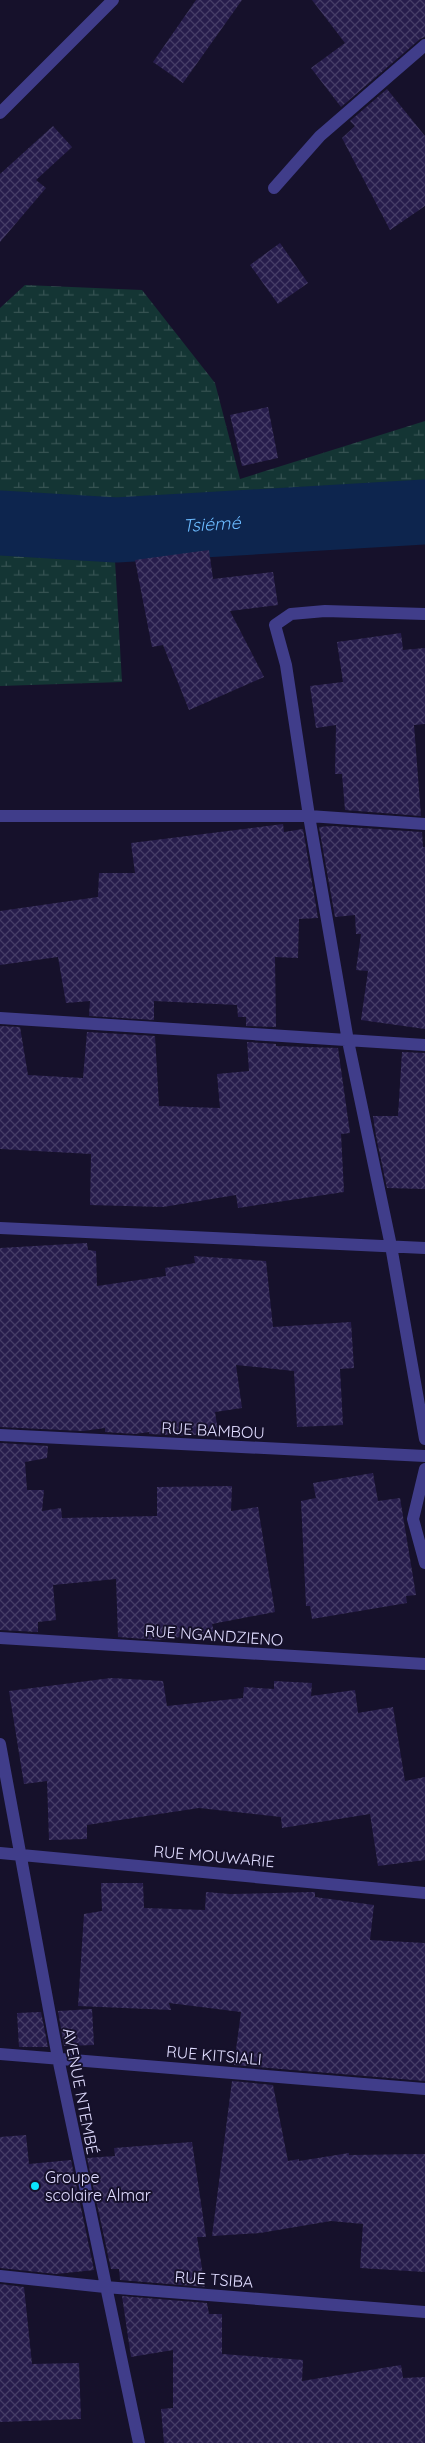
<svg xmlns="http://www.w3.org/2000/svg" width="425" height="2443" font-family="Quicksand,sans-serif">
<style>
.wetland{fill:url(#wetland-marsh)}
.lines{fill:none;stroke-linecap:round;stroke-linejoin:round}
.river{stroke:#0d254e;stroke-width:65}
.building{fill:url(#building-cross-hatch)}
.minor{stroke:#403d8a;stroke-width:12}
.poi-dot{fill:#0ae5fd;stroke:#16112b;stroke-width:2}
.labels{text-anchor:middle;stroke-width:4;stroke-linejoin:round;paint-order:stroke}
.street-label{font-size:16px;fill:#e0dcff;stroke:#16112b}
.poi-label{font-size:16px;fill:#e0dcff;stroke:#16112b;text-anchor:start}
.water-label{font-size:18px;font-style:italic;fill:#6bbafe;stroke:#16112b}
</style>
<defs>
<pattern id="wetland-marsh" width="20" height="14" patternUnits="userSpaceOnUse" patternTransform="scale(1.25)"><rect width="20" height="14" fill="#143534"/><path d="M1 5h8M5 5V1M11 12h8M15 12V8" fill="none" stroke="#365252"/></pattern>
<pattern id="building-cross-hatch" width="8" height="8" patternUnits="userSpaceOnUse" patternTransform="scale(1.25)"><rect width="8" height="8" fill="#271d4c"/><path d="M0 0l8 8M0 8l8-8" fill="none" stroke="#463d67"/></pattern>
</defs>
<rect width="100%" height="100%" fill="#16112b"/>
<path class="wetland" d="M25,285L142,290L215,383L240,479L425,421V538L406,537L114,543L122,682L0,686V308Z"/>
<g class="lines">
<path class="river" id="s1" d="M0,523L116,530L425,512"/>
</g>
<path class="building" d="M196,0H242L183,83L153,62Z
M312,0H425V37L420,39L341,107L311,68L345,43Z
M387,89L425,136V206L390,230L342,138L355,126L350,121Z
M53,126L72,147L36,180L46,188L0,242V174Z
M280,243L308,283L278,304L250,265Z
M268,407L278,458L242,466L230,415Z
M209,550L213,579L273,572L278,605L230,611L264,677L189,710L163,645L152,647L135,560Z
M401,633L403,650L425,648V724L414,725L421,816L345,810L342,774H335L336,725L316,728L310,686L343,682L337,642Z
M283,824L284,832L303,829L318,918L299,919L298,958L275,957L276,1027L246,1026V1017H238L237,1005L154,1001V1020L89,1016L90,1001L66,1003L58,957L0,965V911L98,897L99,873H135L131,843Z
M332,826L422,832L423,847H425V1029L361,1020L368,971L356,970L361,934H356L355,915L335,917L319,827Z
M0,1026L20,1027L28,1075L83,1078L87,1032L155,1036L159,1106L220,1108L217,1074L249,1071L247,1042L276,1044V1046L338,1048L350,1133L341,1134L344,1192L238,1208L236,1195L163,1207L90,1205L91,1154L0,1149Z
M402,1052L425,1053V1189L387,1188L376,1136L373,1116H398Z
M87,1243L88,1250L96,1251L97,1286L166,1276L165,1268L195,1263L194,1256L266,1261L273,1327L351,1322L354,1368L340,1369L343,1425L297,1427L294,1371L236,1365L242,1408L215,1412L218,1431L188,1436L149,1434V1432L135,1434L105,1432V1428L83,1431L0,1427V1248Z
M0,1443L48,1446L47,1458L25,1462L27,1490H44L42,1511L61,1508L62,1518L157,1516V1487L232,1486L231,1511L258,1507L275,1612L212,1624L214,1632L159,1640L118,1637L116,1579L53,1585L56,1620L38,1622V1632L0,1630Z
M373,1473L378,1501L400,1498L416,1595L406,1596L407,1603L312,1619L310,1606H306L301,1501L316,1498L313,1483Z
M111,1678L163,1681L167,1706L243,1698L244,1687L274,1689V1681L312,1683L311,1696L355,1690L358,1713L393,1707L405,1781L425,1777V1860L378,1866L370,1814L282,1828L281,1817L199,1808L87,1825V1839L49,1840L47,1781L24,1784L9,1691Z
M101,1883H143L144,1908L205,1910L206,1892L230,1894L315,1892V1897L374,1905L370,1940L425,1943V2081L234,2065L241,2012L169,2003L171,2010L78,2006L84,1914L102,1911Z
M92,2009L94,2045L64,2046L58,2011Z
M41,2012L48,2047H19L17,2013Z
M232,2081L273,2085L288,2161L299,2159V2161L349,2153V2155L425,2154V2272L360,2268L363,2224L331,2221L260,2233L212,2236Z
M26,2135L29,2164L71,2160L94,2270L56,2274L0,2268V2137Z
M192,2142L206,2237H197L205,2287L120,2280L119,2269H111L87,2158L115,2156L114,2148Z
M0,2284L24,2287L32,2364L79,2363L81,2419L0,2422Z
M122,2296L207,2303L209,2314H222V2354L303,2360L302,2381L401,2365L403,2378L425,2377V2443H164L161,2409L173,2408V2350L131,2357Z"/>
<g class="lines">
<path class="minor" d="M0,113L113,0
M274,188L320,136L425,45
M425,614L325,611L291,614L275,625L286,665L309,816L348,1041L391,1246L425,1439
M0,816H309L425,824
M0,1018L425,1045
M0,1228L425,1248
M0,1435L425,1456
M425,1469L413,1519L425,1563
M0,1638L425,1664
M0,1744L58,2058L139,2443
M0,1853L425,1893
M0,2054L425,2089
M0,2276L105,2287L425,2312"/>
</g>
<circle class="poi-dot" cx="35" cy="2186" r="5"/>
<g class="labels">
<g class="street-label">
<text transform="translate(213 1430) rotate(3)" y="6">RUE BAMBOU</text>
<text transform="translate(214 1635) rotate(4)" y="6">RUE NGANDZIENO</text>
<text transform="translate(214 1856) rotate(5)" y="6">RUE MOUWARIE</text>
<text transform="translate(214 2055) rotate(5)" y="6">RUE KITSIALI</text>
<text transform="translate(81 2091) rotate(79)" y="6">AVENUE NTEMBÉ</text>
<text transform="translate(214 2279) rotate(4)" y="6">RUE TSIBA</text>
</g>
<g class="poi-label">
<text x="45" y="2183">Groupe<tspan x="45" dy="18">scolaire Almar</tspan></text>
</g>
<g class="water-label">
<text dy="6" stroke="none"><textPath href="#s1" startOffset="212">Tsiémé</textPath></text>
</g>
</g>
</svg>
